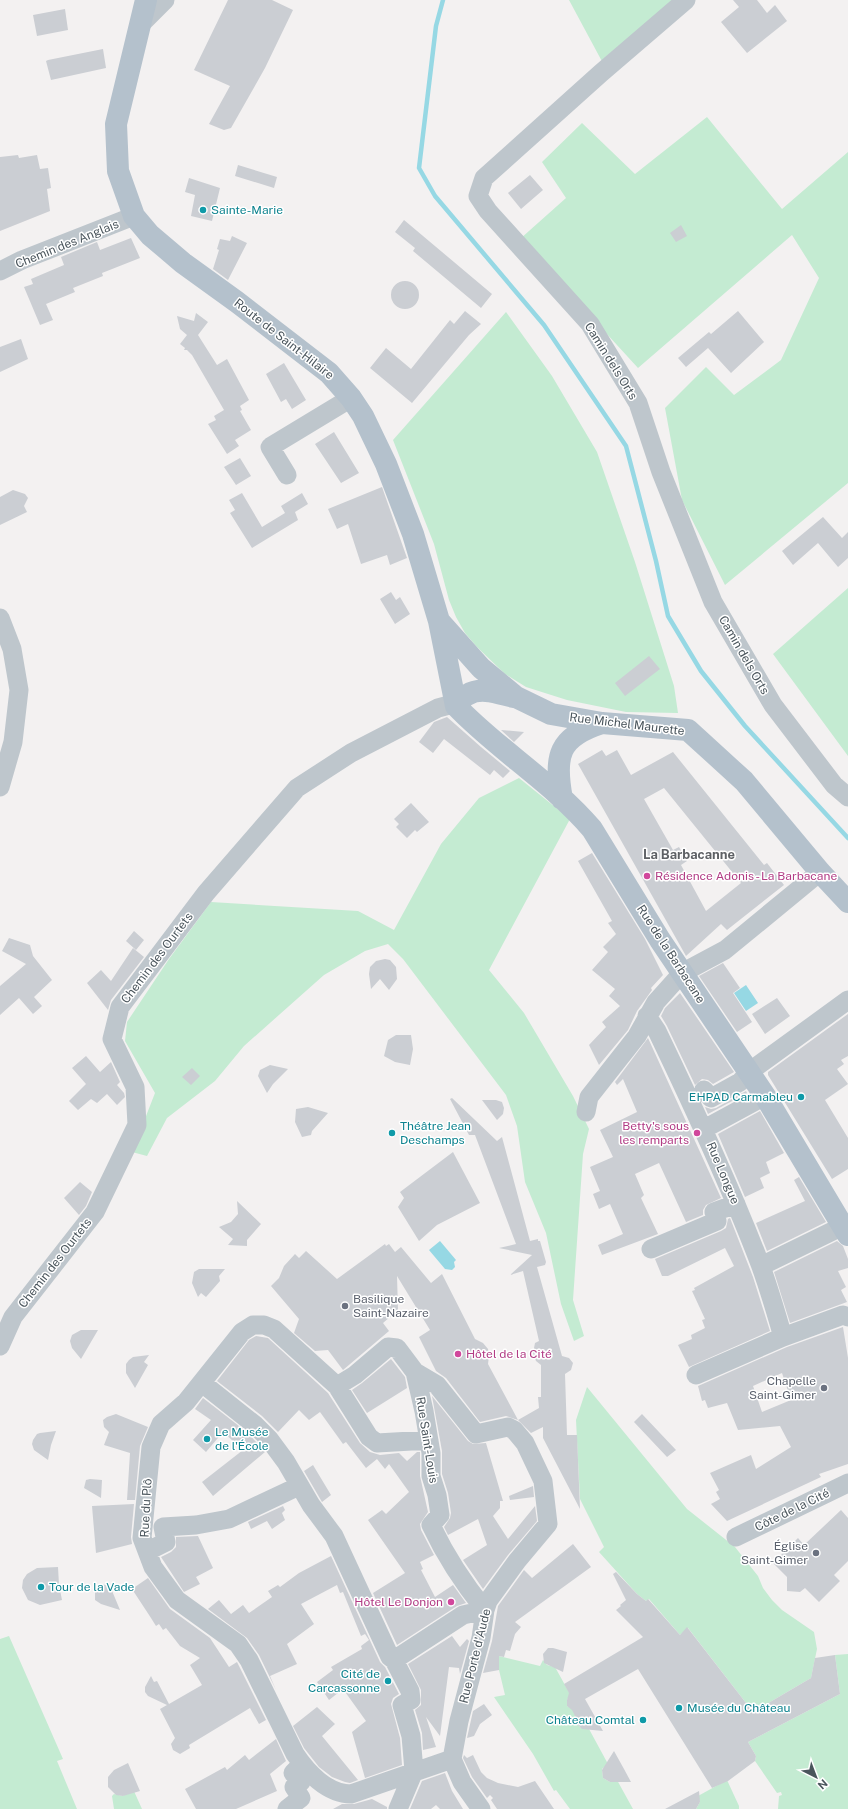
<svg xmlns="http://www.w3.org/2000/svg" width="848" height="1809" font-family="'Public Sans',sans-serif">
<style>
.green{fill:#c4ebd2}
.water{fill:#96d8e4}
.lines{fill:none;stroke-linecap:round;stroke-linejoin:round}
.stream{stroke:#96d8e4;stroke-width:4.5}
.building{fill:#cbced3;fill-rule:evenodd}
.minor{stroke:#bec6cc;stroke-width:19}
.major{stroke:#b4c1cc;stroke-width:22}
.culture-dot{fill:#0f9aa8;stroke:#fff;stroke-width:1.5}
.hotel-dot{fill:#d1479c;stroke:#fff;stroke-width:1.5}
.worship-dot{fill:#6b7280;stroke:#fff;stroke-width:1.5}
.labels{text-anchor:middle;stroke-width:3;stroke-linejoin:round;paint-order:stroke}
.culture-label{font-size:12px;fill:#0d838f;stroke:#fff;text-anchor:start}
.street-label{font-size:12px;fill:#4a555c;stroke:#fff}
.hotel-label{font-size:12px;fill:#b23c85;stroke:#fff;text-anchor:start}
.worship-label{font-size:12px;fill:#5b616d;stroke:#fff;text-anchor:end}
.neighbourhood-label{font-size:13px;font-weight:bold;fill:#5e6165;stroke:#fff}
</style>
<rect width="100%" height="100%" fill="#f3f1f1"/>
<path class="green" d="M569,0H678L605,67Z
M707,117L782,209L848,152V483L725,585L682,500L665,408L706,367L734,395L781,360L819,278L792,235L638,368L520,239L566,198L542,162L582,123L635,174Z
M506,312L552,376L597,452L635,562L674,686L678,713L626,712L567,700L526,687L505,674L477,647L465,633L456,617L449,600L434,544L393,440Z
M848,588V756L773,654Z
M519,778L570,819L489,970L524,1013L573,1096L589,1129L583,1154L573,1300L584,1336L574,1341L561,1304L546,1233L525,1182L517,1126L506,1095L403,959L388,944L365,951L324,975L244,1046L215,1081L167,1118L147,1156L132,1152L155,1093L125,1041L127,1022L169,959L211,902L358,911L394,930L441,844L479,798Z
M587,1387L687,1509L735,1547L758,1576L763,1588L772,1600L782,1610L814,1632L817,1649L811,1678L753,1712L688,1628L680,1635L649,1599L646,1601L637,1594L599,1552L604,1547L580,1499L576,1420Z
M9,1636L63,1759L57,1761L77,1809H0V1639Z
M848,1654V1809H778L779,1796L782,1795L781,1792L777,1793L755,1761L756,1756L748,1742L840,1694L835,1655Z
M499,1656L540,1666L543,1660L547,1665L555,1667L570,1694L567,1700V1706C569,1707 571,1708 573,1710C581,1719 571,1728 589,1729L608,1764L602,1769L603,1778L610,1782L617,1780L633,1809H570L556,1790L554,1791L533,1754L494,1697L505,1695L499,1670Z
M727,1780L739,1806V1809H696L700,1802L698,1796Z
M133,1789L142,1809H114L112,1796L114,1794L123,1796Z"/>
<path class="water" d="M746,985L758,1003L746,1011L734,993Z
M440,1241L456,1260L454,1262L455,1267L452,1270L445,1269L429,1250Z"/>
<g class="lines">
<path class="stream" d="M443,0L436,26L419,168L435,196L544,325L626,446L656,561L668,616L701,671L745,726L848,838"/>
</g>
<path class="building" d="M228,0H272L293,10L265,68L231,128L224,130L209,124L230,86L194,70Z
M733,0H757L767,13L775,5L787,21L747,53L721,22L739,7Z
M65,9L68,30L37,36L33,15Z
M103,49L106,68L51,80L46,61L48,60Z
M18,155L19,158L37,155L40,169L48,168L51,188L47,189L50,211L0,231V157Z
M238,165L277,177L274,188L235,176Z
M530,175L543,190L521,209L508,193Z
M189,178L220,188L212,221L191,216L195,195L185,192Z
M404,220L492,294L481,308L413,251L415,248L395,232Z
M681,225L687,236L676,242L670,233Z
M232,236L247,243L228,280L213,269L219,250L217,249L220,239L230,241Z
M131,238L140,258L102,273L103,276L73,288L75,292L46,304L53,320L40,325L24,287L33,284L31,279L64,265L61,257L97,242L100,250Z
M391 295a14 14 0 1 1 28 0a14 14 0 1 1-28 0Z
M465,311L481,324L469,335L412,403L370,368L386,348L411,369L450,320L454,324Z
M738,311L764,342L731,373L708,348L686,367L678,358L709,332L711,334Z
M196,313L208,322L198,335L217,365L227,359L249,400L240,406L242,410L240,411L251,430L235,440L239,446L227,454L208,424L216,420L214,416L224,410L192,355L187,350H184L185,348L180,344L187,335L180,329L177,316L194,321Z
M21,339L28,359L0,372V347Z
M284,363L306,400L292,409L286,399L281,402L266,374Z
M334,432L359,473L341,483L315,444Z
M240,458L251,476L236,485L224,467Z
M382,487L407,558L390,565L387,555L361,564L348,524L337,529L328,509Z
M13,490L25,494L28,498L24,506L27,512L0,525V497Z
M242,493L262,527L285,513L281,506L302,493L308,504L295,512L298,520L252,548L230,513L235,510L229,500Z
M823,517L842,538L848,532V558L838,567L818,543L793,565L782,551Z
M391,592L396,600L400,597L410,614L395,624L380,599Z
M649,656L660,669L625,696L615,683Z
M447,717L481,747L510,771L503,778L494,770L490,775L444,739L433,753L419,742L434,722Z
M501,730L524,732L514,742Z
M602,750L606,756L617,750L631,775L673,752L764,865L767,863L784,885L727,930L721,924L686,956L578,764ZM664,788L741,883L706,911L681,865L687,861L679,847L673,850L644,799Z
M411,803L429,822L417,832L415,830L407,838L396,827L399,824L394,819Z
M592,853L645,939L663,975L651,988L652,990L637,1011L628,1030L599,1065L589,1045L606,1027L602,1022L620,1006L609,996L615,989L592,970L608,952L603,947L616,934L608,923L612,921L578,861Z
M134,931L144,940L136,950L126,941Z
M9,938L30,945L33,956L52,980L34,997L42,1006L33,1014L19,998L0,1015V986L26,964L2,951Z
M133,948L144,957L111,1000L108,1010L87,983L101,970L111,981Z
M385,959L390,960L396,967L397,979L389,990L380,979L371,989L369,974L370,967L376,961Z
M723,963L740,988L733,993L752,1022L737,1032L699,976Z
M680,993L734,1072L713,1084L708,1080L702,1079L695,1085L667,1026L661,1016L665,1008Z
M777,998L790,1016L765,1034L752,1014Z
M848,1014V1056L841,1060L844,1064L837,1069L848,1084L825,1100L848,1138V1169L832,1179L768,1075V1072Z
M396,1035H411L413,1049L410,1065L395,1062L384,1056L388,1040Z
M648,1038L721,1198L706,1205L703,1210V1215L686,1222L659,1163L635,1174L644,1195L641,1198L658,1234L602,1255L598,1245L623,1234L610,1204L599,1209L593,1194L600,1191L590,1167L613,1157L600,1130L637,1112L623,1079L617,1085L615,1082Z
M86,1056L100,1072L111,1062L120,1082L117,1085L124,1093L125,1097L117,1105L107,1094L97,1103L91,1099L78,1110L69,1101L86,1084L72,1068Z
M270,1065L288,1069L273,1084L267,1093L258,1076L260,1070Z
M192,1068L200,1076L191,1085L182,1077Z
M746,1091L747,1093L708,1114L705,1107L711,1109L716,1108Z
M452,1098L497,1141L502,1137L530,1241L538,1239V1241H540L546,1262L545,1265L537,1267L562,1356L569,1358L573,1363L571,1370L565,1374L567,1435H577L580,1509L543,1438V1427L531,1433L518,1420L539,1408L538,1397H541V1365L536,1361L533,1353L535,1343L539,1341L523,1271L510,1275L532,1255L499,1248L516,1244L475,1135H469L450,1099Z
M482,1100H496L502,1102L504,1108L503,1114L497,1120Z
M308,1107L328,1113L312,1131L311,1135L302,1137L295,1122L296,1109Z
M760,1111L784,1153L766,1162L770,1173L760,1178L764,1188L745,1197L718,1134Z
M453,1152L480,1203L437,1225L419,1241L398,1207L404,1198L400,1192Z
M799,1177L826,1222L767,1251L756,1223L805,1201L794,1180Z
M80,1182L92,1192L86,1206L79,1215L64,1198Z
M237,1201L261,1224L247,1240V1246L228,1245L233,1239L219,1227L231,1222L238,1214Z
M730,1218L753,1277L770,1331L689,1367L678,1345L692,1339L691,1335L705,1328L702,1320L705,1319L692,1291L695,1290L694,1288L734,1266L725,1248L668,1276H662L655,1259L721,1231L726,1228L728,1219Z
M837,1241L843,1246L848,1259V1268L838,1271L846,1287L841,1290L847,1302L790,1323L774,1272Z
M385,1244L386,1246L389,1244L395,1252L401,1247L431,1283L442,1274L475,1339L483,1343L488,1349L489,1356L488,1364L518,1420L506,1416L480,1422L446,1378L436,1371L419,1337L430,1330L397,1276L398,1310L383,1323L389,1331L343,1370L328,1350L315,1351L294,1333L299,1319L271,1286L279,1278L284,1266L295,1254L299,1258L306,1251L337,1279Z
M199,1269H225L219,1276L220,1281L206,1297L201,1293L198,1297L192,1283L194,1272Z
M843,1327L848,1358V1464L819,1474L821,1477L727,1521L711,1504L720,1499L716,1492L719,1490L710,1473L751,1455L756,1469L791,1447L780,1426L738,1430L727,1403L708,1408L705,1400L702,1401L698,1386L787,1347ZM782,1373L791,1400L762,1412L753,1386Z
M81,1330H98L81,1359L72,1348L70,1341L72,1335Z
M256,1336L268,1338L328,1393L360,1443L370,1452L380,1455L399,1453L407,1461L417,1452H420V1476L428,1512L420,1524L421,1530L434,1555L420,1562L423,1569L421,1570L435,1597L453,1585L466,1603L457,1606L397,1645L373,1593L405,1573L368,1520L382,1510L386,1514L409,1492L389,1464L385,1469L377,1459L366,1468L346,1442L343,1444L320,1412L309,1420L299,1410L278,1432L262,1416L217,1381L249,1340Z
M149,1355L144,1362L148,1365L135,1388L126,1373V1364L129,1360L133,1357Z
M391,1359L405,1377L407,1388L367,1413L352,1390L362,1383Z
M432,1396L468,1441L473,1444L486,1443L503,1501H500V1508L493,1516L508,1539L535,1506L537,1521L508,1555L483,1589L463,1560L487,1545L478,1519L448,1535L444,1527L450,1518L451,1513L448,1493L442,1474V1451Z
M203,1398L248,1433L265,1452L213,1496L202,1482L243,1450L223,1432L206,1452L193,1440L211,1420L195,1409Z
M116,1414L148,1427L140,1446L135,1500H127L130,1453L104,1445L109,1432L104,1427L103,1420L107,1417Z
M642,1414L676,1450L667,1457L634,1422Z
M56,1431L51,1445L48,1460L34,1450L32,1444L33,1440L37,1434L40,1433Z
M313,1465L331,1495L322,1502L304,1471Z
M90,1479L102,1480L101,1498L84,1488L86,1480Z
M533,1486L534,1497L510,1500L509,1496Z
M134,1504L131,1537L132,1544L96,1553L92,1506Z
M283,1506L285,1510L282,1513L285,1520L272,1529L267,1521L251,1529L248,1522Z
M841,1510L848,1518V1561L834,1575L840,1581L819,1602L805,1588L800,1592L787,1591V1577L773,1563L798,1538L804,1545Z
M198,1536L213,1568L196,1577L200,1584L184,1592L161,1557L171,1552L176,1547V1537Z
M573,1544L591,1567L515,1622L521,1627L515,1634L510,1651L506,1650L504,1657L499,1656V1670L483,1673L492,1641L498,1606L524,1570L532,1578Z
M331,1556L380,1662L385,1667L399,1694L393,1698L391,1704L400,1738L402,1765L365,1778L352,1732L366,1721L343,1689L329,1700L317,1682L333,1670L331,1667L362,1649L361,1646L369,1640L365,1634L361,1636L343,1592L340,1593L337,1585L301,1604L314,1624L287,1644L297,1664L270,1676L276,1690L259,1655L247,1638L208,1609L219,1600L231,1614L243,1605L249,1613L272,1597L268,1591L278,1585L280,1587L299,1573Z
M58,1567L59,1585L62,1600L40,1605L28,1600L22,1588L23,1580L27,1574L37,1568Z
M616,1572L637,1594L646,1601L648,1599L680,1635L687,1627L753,1712L811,1678L815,1658L835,1655L840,1694L748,1742L756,1756L755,1761L728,1781L712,1788L638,1669L585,1699L603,1731L582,1729L577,1724L576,1718L572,1710L567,1706V1700L569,1693L564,1684L643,1637L616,1610L621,1606L620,1605L626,1600L613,1574Z
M148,1578L170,1609L210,1638L229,1667L237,1662L266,1720L259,1724L250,1708L189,1745L190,1748L180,1754L173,1750L171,1744L175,1738L160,1709L167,1705L148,1696L145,1692V1687L151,1676L154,1682L157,1681L169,1704L202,1685L190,1665L200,1658L180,1646L166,1628L163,1630L159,1624L156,1626L151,1618L132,1589Z
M101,1584L110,1586L120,1610L101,1604L95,1600V1592Z
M452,1636L460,1647L467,1639L469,1641L460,1674L459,1668L449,1667L440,1736L426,1717L436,1747L423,1750L422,1733L415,1710L421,1705V1690L408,1664Z
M548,1648H553L567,1652L563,1672L544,1663L543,1654Z
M484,1704L492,1715L480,1724L474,1736L467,1738L473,1711Z
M317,1707L335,1724L322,1736L358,1780L350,1783L345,1782L332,1777L319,1767L304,1748L293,1726Z
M276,1739L286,1761L270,1774L277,1791L236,1809H196L185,1789L225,1767L227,1770L245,1755L249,1760Z
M614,1751L624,1769L631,1782H610L603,1778L602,1770Z
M464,1755L467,1758L473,1755L481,1772L487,1778L498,1783L518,1787L535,1781L554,1809H497L491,1800L493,1798L490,1795L487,1798L472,1777L463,1758Z
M128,1763L140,1791L123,1796L116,1795L108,1787V1777L114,1770Z
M445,1773L452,1791L463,1809H440L436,1805L431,1809H410L422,1781Z
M699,1791L700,1802L696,1809H665Z
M372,1799L387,1807V1809H333L342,1804H354Z"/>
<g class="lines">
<path class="minor" d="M686,0L601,73L484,178L478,196L488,211L590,324L638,403L661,472L713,602L773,705L834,785L848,797
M139,26L165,0
M0,271L22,260L134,216
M287,475L270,447L351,398
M0,618L12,649L19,690L13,742L0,787
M647,1016L657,1031C694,1108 730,1185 760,1264C769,1288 776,1313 783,1337
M704,1090L711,1098L740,1082L749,1072L848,1000
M586,1112L589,1097L637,1036L656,1002L682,973L725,950L820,872
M704,1129L765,1096
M651,1249L717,1221L714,1212L736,1204
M761,1266L843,1226
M253,1325H264L274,1329L337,1386L355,1375L388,1347L397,1348L415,1372L437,1385L476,1434L508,1427L514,1430L525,1443L543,1481L548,1524L517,1561L488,1601L485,1610L481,1638L459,1721L452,1759L351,1794C327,1794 307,1772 295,1754L249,1660L238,1644L177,1600L153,1567L142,1538L151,1447L161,1424L186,1402L242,1332Z
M0,1346L13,1317L95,1212L137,1125L135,1087L112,1039L120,1007L206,893L297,788L351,753L438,708L449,705L456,706
M415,1372L424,1411L431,1453V1476L437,1495L440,1515L431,1525C445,1555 464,1584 485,1610
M696,1375L783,1337L843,1315L848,1317
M202,1383L255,1425L269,1439L286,1462L311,1505L334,1536L390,1657L394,1660
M337,1386L369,1437L377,1443L429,1440
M736,1537L848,1483
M148,1551L166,1542L163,1527L196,1525L229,1519L299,1486
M452,1759L462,1782L481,1809
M287,1809L301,1798L294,1787L301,1782L293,1773L302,1764
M398,1809L414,1771L411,1736L402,1705L411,1700L410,1691L394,1660L463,1615L485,1610"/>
<path class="major" d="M146,0L116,124L118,171L134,216L150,235L183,263L237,302L329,373L351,398L363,416L386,464L413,534L439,621L456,706
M440,622L481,668L516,697L551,714L602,723L688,730L744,781L820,872L848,902
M456,706C498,750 552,782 592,829L660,940L765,1096L848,1235
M456,706C459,702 463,697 467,695C481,686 500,694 514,697
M562,799C554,756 558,737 602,723"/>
</g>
<g class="culture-dot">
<circle cx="203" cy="210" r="4"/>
<circle cx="801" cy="1097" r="4"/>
<circle cx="392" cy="1133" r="4"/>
<circle cx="207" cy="1439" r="4"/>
<circle cx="41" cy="1587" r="4"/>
<circle cx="388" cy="1681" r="4"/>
<circle cx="679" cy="1708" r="4"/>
<circle cx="643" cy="1720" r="4"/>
</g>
<g class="hotel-dot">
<circle cx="647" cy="876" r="4"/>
<circle cx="697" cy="1133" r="4"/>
<circle cx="458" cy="1354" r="4"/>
<circle cx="451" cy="1602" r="4"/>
</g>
<g class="worship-dot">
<circle cx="345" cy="1306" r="4"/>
<circle cx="824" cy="1388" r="4"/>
<circle cx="816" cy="1553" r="4"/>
</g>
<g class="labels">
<g class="culture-label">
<text x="211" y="214">Sainte-Marie</text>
<text x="793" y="1101" text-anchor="end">EHPAD Carmableu</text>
<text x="400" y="1130">Théâtre Jean<tspan x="400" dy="14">Deschamps</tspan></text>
<text x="215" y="1436">Le Musée<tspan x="215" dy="14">de l'École</tspan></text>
<text x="49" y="1591">Tour de la Vade</text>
<text x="380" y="1678" text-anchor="end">Cité de<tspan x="380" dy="14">Carcassonne</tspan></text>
<text x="687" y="1712">Musée du Château</text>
<text x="635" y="1724" text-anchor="end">Château Comtal</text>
</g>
<g class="street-label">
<text transform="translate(67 244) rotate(-22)" y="4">Chemin des Anglais</text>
<text transform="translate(284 339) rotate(38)" y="4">Route de Saint-Hilaire</text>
<text transform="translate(611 361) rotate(58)" y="4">Camin dels Orts</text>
<text transform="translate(744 655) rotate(60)" y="4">Camin dels Orts</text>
<text transform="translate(627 724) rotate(7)" y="4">Rue Michel Maurette</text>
<text transform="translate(671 954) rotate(57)" y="4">Rue de la Barbacane</text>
<text transform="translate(157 958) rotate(-53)" y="4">Chemin des Ourtets</text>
<text transform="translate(723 1173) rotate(67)" y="4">Rue Longue</text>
<text transform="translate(55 1263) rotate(-52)" y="4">Chemin des Ourtets</text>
<text transform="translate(427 1440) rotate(81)" y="4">Rue Saint-Louis</text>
<text transform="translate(146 1508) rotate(-87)" y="4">Rue du Plô</text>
<text transform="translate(792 1510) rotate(-26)" y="4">Côte de la Cité</text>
<text transform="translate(475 1656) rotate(-76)" y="4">Rue Porte d'Aude</text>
</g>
<g class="hotel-label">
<text x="655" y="880">Résidence Adonis - La Barbacane</text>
<text x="689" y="1130" text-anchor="end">Betty's sous<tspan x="689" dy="14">les remparts</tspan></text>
<text x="466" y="1358">Hôtel de la Cité</text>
<text x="443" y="1606" text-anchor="end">Hôtel Le Donjon</text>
</g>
<g class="worship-label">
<text x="353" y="1303" text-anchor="start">Basilique<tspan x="353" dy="14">Saint-Nazaire</tspan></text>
<text x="816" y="1385">Chapelle<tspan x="816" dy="14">Saint-Gimer</tspan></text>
<text x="808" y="1550">Église<tspan x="808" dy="14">Saint-Gimer</tspan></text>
</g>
<g class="neighbourhood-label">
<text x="689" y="859">La Barbacanne</text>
</g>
</g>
<g transform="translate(816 1777) rotate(138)" stroke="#ffffff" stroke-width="3" paint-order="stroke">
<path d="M0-3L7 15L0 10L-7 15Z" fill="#4a555c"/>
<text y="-6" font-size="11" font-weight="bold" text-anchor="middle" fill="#4a555c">N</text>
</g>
</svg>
